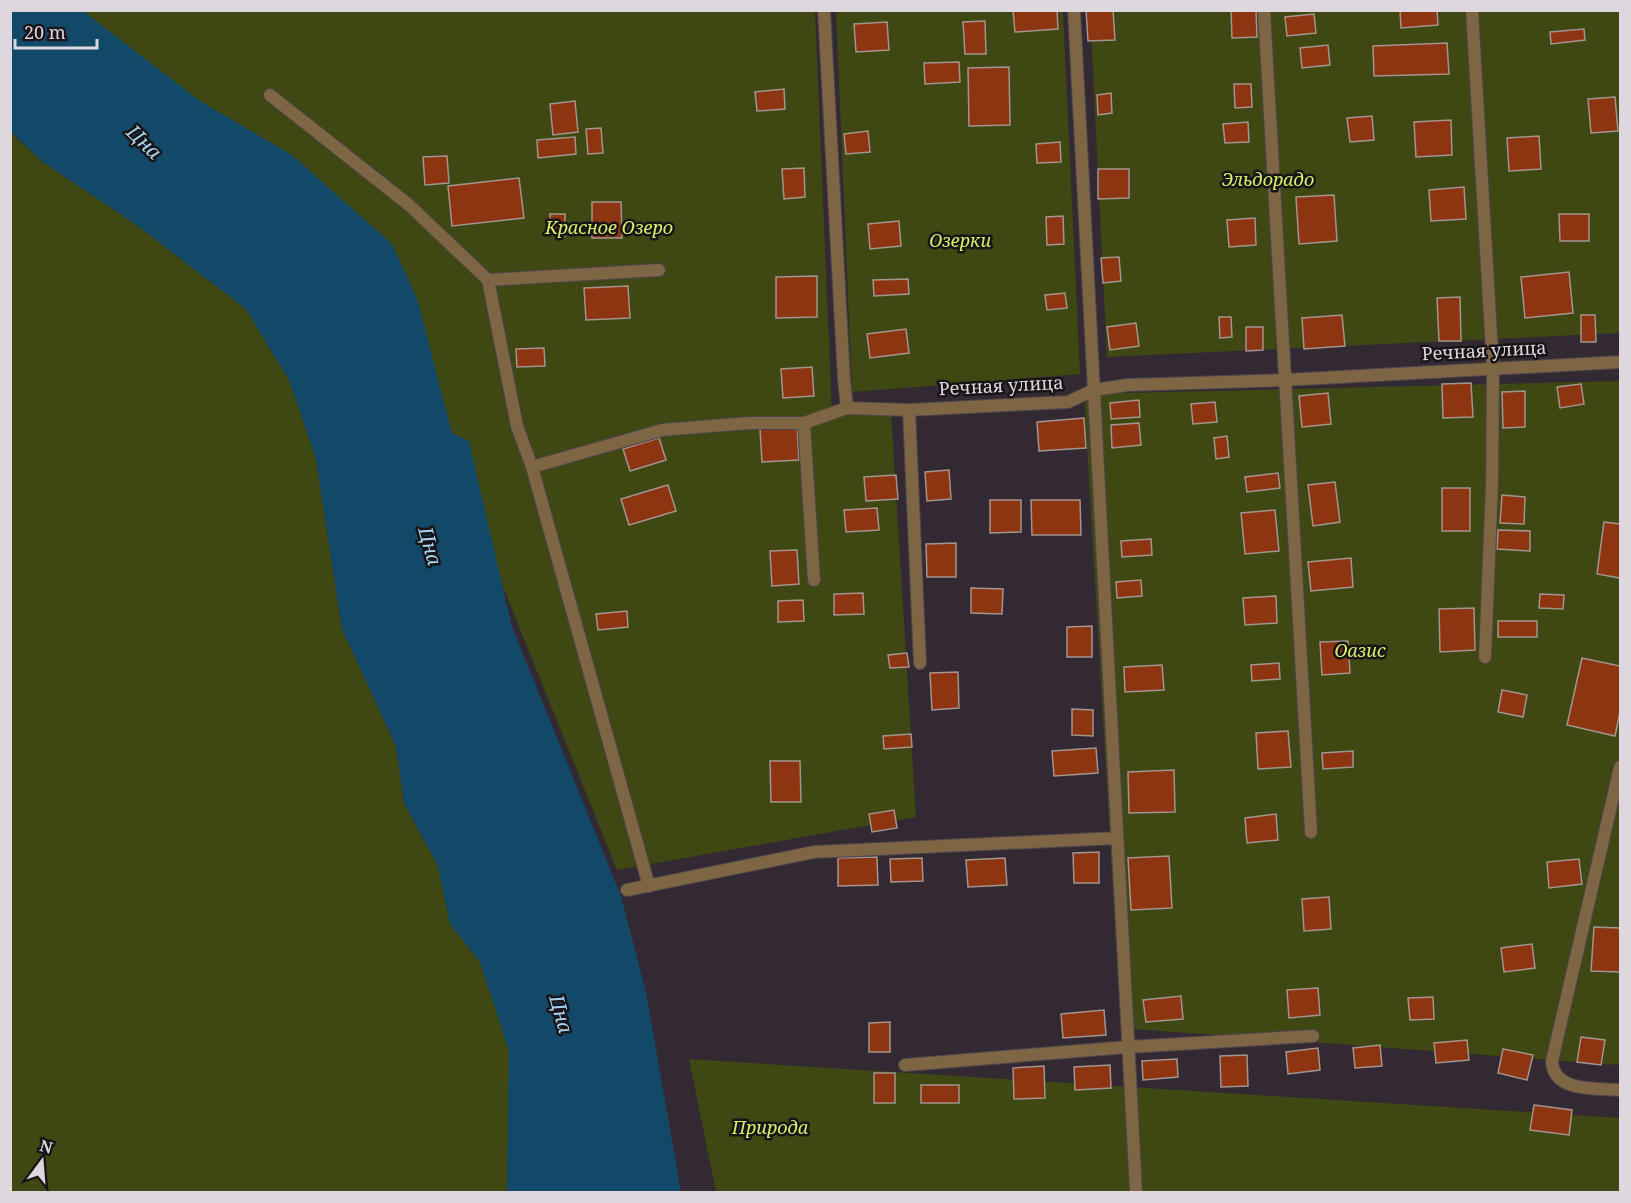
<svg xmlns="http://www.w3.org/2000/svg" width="1631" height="1203" font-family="'Noto Serif',serif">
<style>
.green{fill:#3f4712}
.water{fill:#124868}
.building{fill:#8d3411;stroke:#a4948f;stroke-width:1.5}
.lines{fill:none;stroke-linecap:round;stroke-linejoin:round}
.service-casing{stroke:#4e454d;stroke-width:14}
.minor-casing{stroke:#4e454d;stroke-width:14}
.service{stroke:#7e6544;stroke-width:12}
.minor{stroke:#7e6544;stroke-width:12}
.labels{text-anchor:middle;stroke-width:5;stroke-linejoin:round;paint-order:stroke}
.park-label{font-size:18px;font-style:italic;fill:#d8ed68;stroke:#181417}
.street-label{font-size:18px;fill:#ded7dd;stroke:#181417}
.water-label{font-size:20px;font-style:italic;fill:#a7d3f2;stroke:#181417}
</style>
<rect width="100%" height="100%" fill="#332932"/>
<path class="green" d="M52,11H815L832,413H891L916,817L617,870L450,455Z
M836,11H1063L1080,374L852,392Z
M1090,11H1620V333L1107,357Z
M10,132L43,162L138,226L246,309L290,382L316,459L342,629L396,746L404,803L438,866L450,924L480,962L510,1051L507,1192H11Z
M1620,381V1065L1121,1028L1084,394Z
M689,1059L1620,1118V1192H716Z"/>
<path class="water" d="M10,11H83L200,101L292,155L392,244L417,298L452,433L469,441L512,627L621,896L646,992L681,1192H507L509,1051L480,962L450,924L438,866L404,803L396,746L342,629L316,459L290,382L246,309L138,226L43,162L11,132Z"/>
<path class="building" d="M1013,10H1057L1058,29L1015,32Z
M1086,10H1113L1115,40L1088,41Z
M1231,10H1256L1257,37L1232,38Z
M1400,10H1437L1438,25L1401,28Z
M1314,14L1316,33L1287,36L1285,17Z
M985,21L986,54H965L963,22Z
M887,22L889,50L856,52L854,24Z
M1584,29L1585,40L1551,44L1550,32Z
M1447,43L1449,74L1374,76L1373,46Z
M1328,45L1330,65L1302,68L1300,48Z
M959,62L960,82L925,84L924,63Z
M1009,67L1010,125L969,126L968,68Z
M1234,84H1251L1252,107L1235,108Z
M784,89L785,109L757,111L755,92Z
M1111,93L1112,113L1098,115L1097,95Z
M1615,97L1618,131L1591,133L1588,99Z
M575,101L578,132L553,135L550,104Z
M1372,116L1374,140L1350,142L1347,118Z
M1451,120L1452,155L1416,157L1414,122Z
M1248,122L1249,142L1225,143L1223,124Z
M601,128L603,153L588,154L586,129Z
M868,131L870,152L846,154L844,134Z
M1539,136L1541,169L1509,171L1507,138Z
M575,137L576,154L538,158L537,140Z
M1060,142L1061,162L1037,163L1036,144Z
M447,156L449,183L425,185L423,157Z
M804,168L805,197L784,199L782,169Z
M1098,169H1129V198L1098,199Z
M519,178L524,218L452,226L448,186Z
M1464,187L1466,219L1431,221L1429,190Z
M1334,195L1337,241L1299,244L1296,197Z
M592,202H621L622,238H592Z
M550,214H565V236L550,235Z
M1559,214H1589V241H1560Z
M1063,216L1064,244L1047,245L1046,217Z
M1255,218L1256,245L1229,247L1227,220Z
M899,221L901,246L870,249L868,224Z
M1119,257L1121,281L1103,283L1101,258Z
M1569,272L1573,313L1525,318L1521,277Z
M817,276V317L776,318V277Z
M908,279L909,294L874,296L873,280Z
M628,286L630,318L586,320L584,288Z
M1065,293L1067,308L1047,310L1045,295Z
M1460,297L1461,341H1439L1437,298Z
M1342,315L1345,346L1304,349L1302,318Z
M1581,315H1595L1596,342H1581Z
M1219,317H1231L1232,337L1220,338Z
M1136,323L1139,346L1110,350L1107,327Z
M1246,327H1263V350L1246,351Z
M906,329L909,353L870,358L867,334Z
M544,348L545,366L517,367L516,349Z
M812,367L814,396L783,398L781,369Z
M1471,383L1473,417L1443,418L1442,384Z
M1581,384L1584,404L1560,408L1557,387Z
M1525,391V427L1503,428L1502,392Z
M1328,393L1331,424L1302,427L1299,396Z
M1139,400L1140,417L1111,419L1110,403Z
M1215,402L1217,422L1193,424L1191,404Z
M1084,418L1086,448L1039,451L1037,422Z
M1139,423L1141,445L1112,448L1111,425Z
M797,427L799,460L762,462L760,429Z
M1227,436L1229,457L1216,459L1214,438Z
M659,438L666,460L630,471L623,449Z
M949,470L951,499L927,501L925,472Z
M1278,473L1280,488L1247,492L1245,477Z
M896,475L898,499L866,501L864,477Z
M1335,482L1340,522L1313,526L1308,485Z
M668,485L676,511L629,525L621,499Z
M1442,488H1470V531H1442Z
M1502,495L1525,497L1524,524L1500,523Z
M990,500H1021V532L990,533Z
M1031,500H1080L1081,535H1032Z
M877,508L879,530L846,532L844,510Z
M1275,510L1279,551L1245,554L1241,513Z
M1604,522L1620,524V578L1597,574Z
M1498,530L1530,531V551L1497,549Z
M1151,539L1152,555L1122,557L1121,541Z
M956,543V577H927L926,544Z
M797,550L799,584L772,586L770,551Z
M1351,558L1353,587L1311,591L1308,562Z
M1141,580L1142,596L1117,598L1116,582Z
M971,588L1003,589L1002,614L971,613Z
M863,593L864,614L834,615V594Z
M1540,594L1564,595L1563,609L1539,608Z
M1276,596L1277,623L1245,625L1243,598Z
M803,600L804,621L778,622V601Z
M1474,608L1475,650L1440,652L1439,609Z
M627,611L628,627L598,630L596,614Z
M1498,621H1537V637H1498Z
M1092,626V657H1067V627Z
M1348,641L1350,673L1322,675L1320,642Z
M907,653L909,667L890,668L888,655Z
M1582,658L1620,666V712L1615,736L1567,725Z
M1279,663L1280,679L1252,681L1251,665Z
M1162,665L1164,690L1125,692L1124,667Z
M958,672L959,708L932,710L930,673Z
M1502,690L1527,695L1523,717L1498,712Z
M1072,709L1093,710V736L1072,735Z
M1288,731L1291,767L1258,769L1256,733Z
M911,734L912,747L884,749L883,736Z
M1096,748L1098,773L1054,776L1052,751Z
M1353,751V767L1323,769L1322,753Z
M770,761H800L801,802H771Z
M1174,770L1175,812L1129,813L1128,772Z
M894,810L897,828L872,832L869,814Z
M1276,814L1278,840L1247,843L1245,818Z
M1099,852V883H1074L1073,853Z
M1169,856L1172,908L1131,910L1128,858Z
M877,857L878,885L838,886V858Z
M922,858L923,881L891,882L890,859Z
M1005,858L1007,885L968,887L966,860Z
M1579,859L1582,884L1549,888L1547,862Z
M1329,897L1331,929L1304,931L1302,899Z
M1594,927L1620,928V972L1591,971Z
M1532,944L1535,968L1504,972L1501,948Z
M1318,988L1320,1015L1289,1018L1287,990Z
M1181,996L1183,1019L1146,1022L1143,1000Z
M1433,997L1434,1019L1410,1020L1408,998Z
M1104,1010L1106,1035L1063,1038L1061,1014Z
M890,1022V1052H869V1023Z
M1581,1037L1605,1040L1601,1065L1577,1062Z
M1467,1040L1469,1060L1436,1063L1434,1043Z
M1380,1045L1382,1066L1355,1068L1353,1048Z
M1318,1048L1320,1070L1288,1074L1286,1052Z
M1503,1049L1533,1055L1527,1080L1498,1073Z
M1247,1055L1248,1086L1221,1087L1220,1056Z
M1177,1059L1178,1077L1143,1080L1142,1061Z
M1110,1065L1111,1088L1075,1090L1074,1067Z
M1044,1066L1045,1098L1014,1099L1013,1068Z
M874,1073H895V1103H874Z
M921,1085H959V1103H921Z
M1534,1105L1572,1110L1569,1135L1530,1130Z"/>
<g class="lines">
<g class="service-casing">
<path id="service" d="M824,10L844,379L847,408
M1074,10L1136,1192
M1264,10L1311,832
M1472,10L1493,369L1492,484L1485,657
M270,95L409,205L488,280L517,426L532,467L649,886
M488,280L659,270
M909,410L920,663
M804,423L814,580
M1620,767L1552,1061C1553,1093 1598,1088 1620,1090
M627,890L814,852L1117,838
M905,1065L1128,1047L1313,1036"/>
</g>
<g class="minor-casing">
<path id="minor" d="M532,467L662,430L749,423H804L847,408L909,410L1068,402L1094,390L1128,385L1284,380L1620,362"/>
</g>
<use href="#service" class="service"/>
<use href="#minor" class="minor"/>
</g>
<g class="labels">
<g class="park-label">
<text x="1268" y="186">Эльдорадо</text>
<text x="609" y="234">Красное Озеро</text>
<text x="960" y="247">Озерки</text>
<text x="1360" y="657">Оазис</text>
<text x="770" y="1134">Природа</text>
</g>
<g class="street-label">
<text transform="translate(1484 351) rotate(-3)" y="6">Речная улица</text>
<text transform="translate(1001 386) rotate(-3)" y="6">Речная улица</text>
</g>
<g class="water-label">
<text transform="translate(144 142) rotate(44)" y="7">Цна</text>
<text transform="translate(430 546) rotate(74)" y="7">Цна</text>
<text transform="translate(561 1014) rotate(74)" y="7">Цна</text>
</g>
</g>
<rect width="1631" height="1203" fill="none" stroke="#ded7dd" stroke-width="24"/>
<g transform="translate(42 1161) rotate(16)" stroke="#181417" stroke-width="4.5" paint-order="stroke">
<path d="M0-4.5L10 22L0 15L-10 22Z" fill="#ded7dd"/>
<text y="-9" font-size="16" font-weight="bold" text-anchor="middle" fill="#ded7dd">N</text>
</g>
<path d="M15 39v9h82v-9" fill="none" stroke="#ded7dd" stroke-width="3"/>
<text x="24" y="39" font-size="18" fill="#ded7dd" stroke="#181417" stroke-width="4.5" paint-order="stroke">20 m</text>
</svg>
